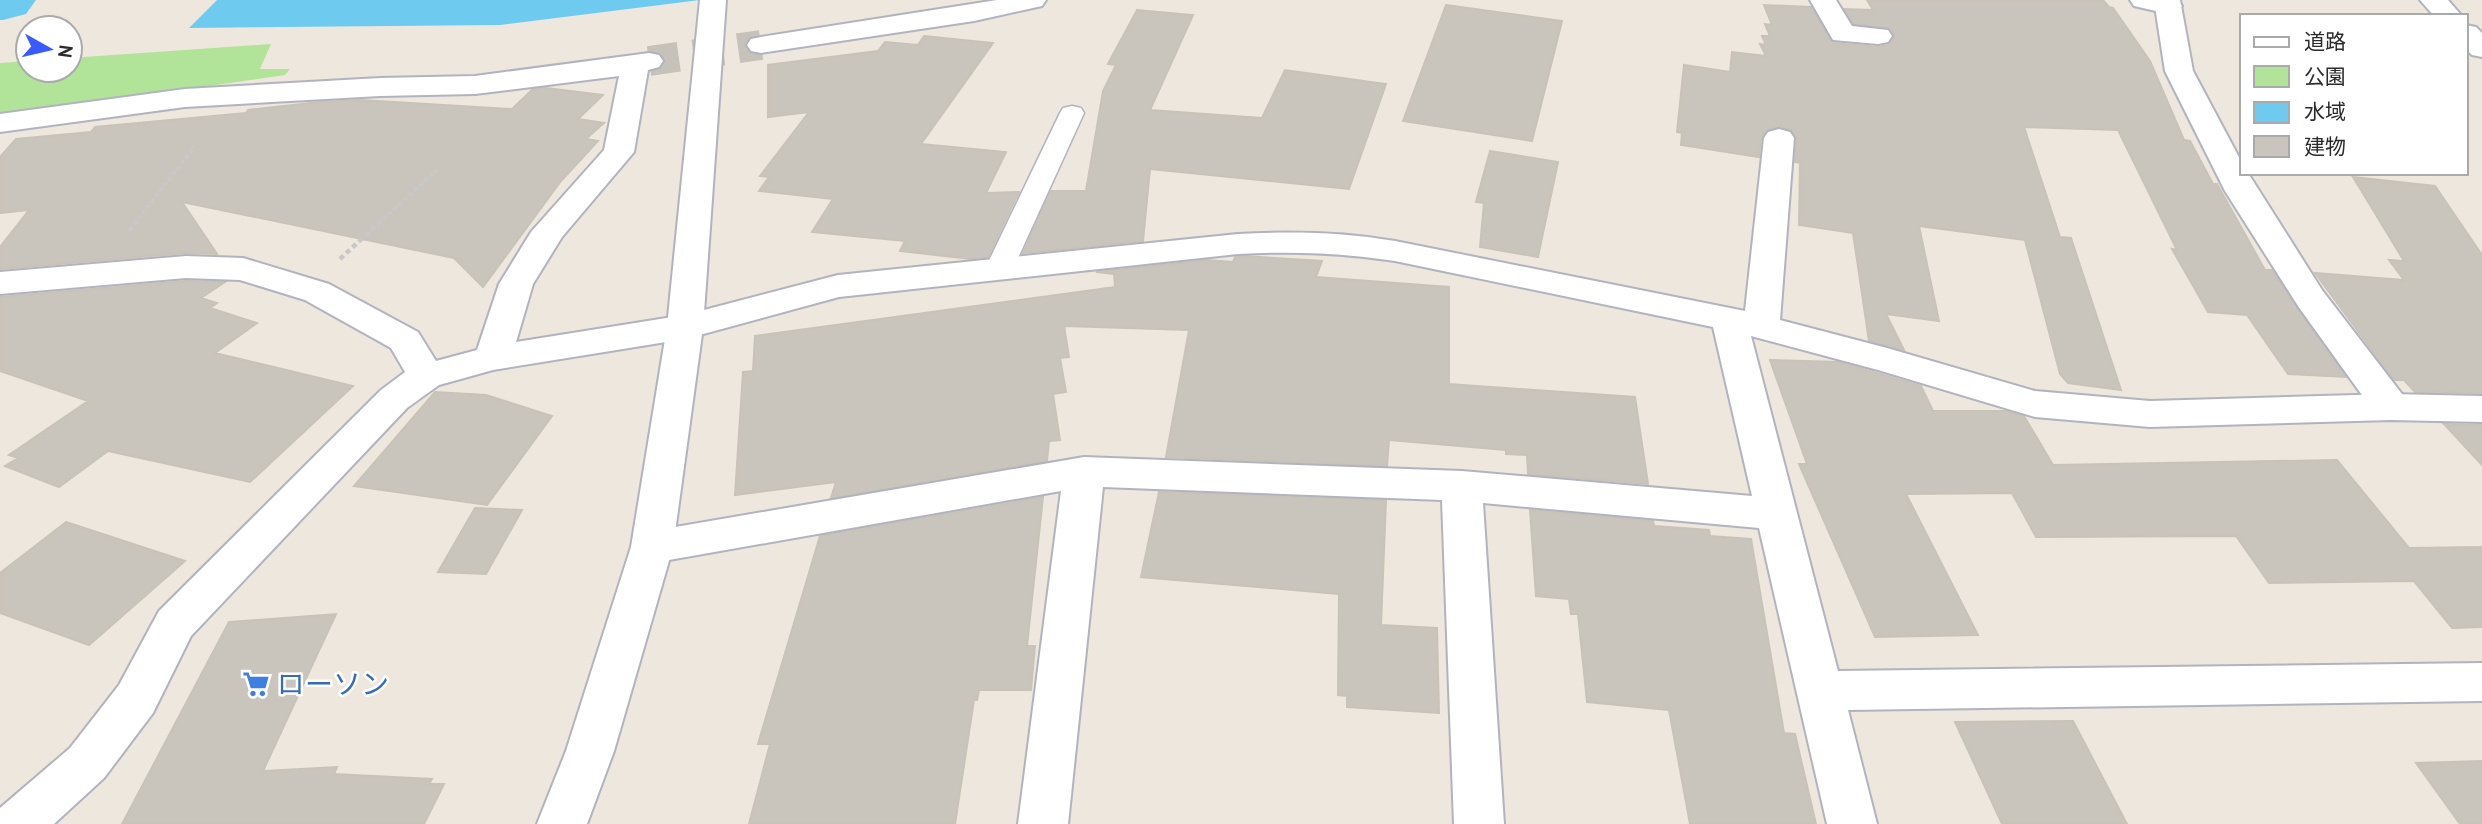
<svg xmlns="http://www.w3.org/2000/svg" width="2482" height="824" font-family="'PT Sans','Noto Sans JP',sans-serif">
<style>
.green{fill:#b1e499}
.water{fill:#6fcaf0}
.lines{fill:none;stroke-linecap:round;stroke-linejoin:round}
.river{fill:#6fcaf0;fill-rule:evenodd}
.building{fill:#c9c5bc;stroke:#c9c3b7;stroke-width:2}
.minor-tunnel{stroke:#c6c1b9;stroke-width:30;stroke-dasharray:30 15;stroke-linecap:butt}
.service-casing{stroke:#b1b3bf;stroke-width:3}
.minor-casing{stroke:#b1b3bf;stroke-width:4}
.tertiary-casing{stroke:#b1b3bf;stroke-width:4}
.path-far1{stroke:#c8c8c8;stroke-width:3.5;stroke-dasharray:4.5 2.5;stroke-linecap:butt}
.path{stroke:#c8c8c8;stroke-width:4.5;stroke-dasharray:5 3.5;stroke-linecap:butt}
.service{fill:#fff;fill-rule:evenodd}
.minor{fill:#fff;fill-rule:evenodd}
.tertiary{fill:#fff;fill-rule:evenodd}
.labels{text-anchor:middle;stroke-width:5;stroke-linejoin:round;paint-order:stroke}
.near-shop-label{font-size:28px;fill:#366cbe;stroke:#fff;text-anchor:start}
</style>
<rect width="100%" height="100%" fill="#ede7dd"/>
<path class="green" d="M271,44L260,69H290L285,75L0,116V63L28,61V70H70V58Z"/>
<path class="water" d="M217,0H700L500,25L189,28Z"/>
<g class="lines">
<path class="river" d="M0,0H36L26,14L3,20H0Z"/>
</g>
<path class="building" d="M1867,0H2103L2109,7L2113,8L2150,61L2184,140L2190,141L2213,184H2217L2265,270H2272L2346,377L2288,374L2247,315L2208,312L2172,249L2177,250L2118,130L2024,127L2060,237L2071,238L2121,390L2068,383L2060,374L2025,240L1919,226L1939,321L1886,314L1904,350L1869,341L1853,233L1799,225L1800,163L1795,162L1797,138L1792,131L1780,126L1766,131L1761,138L1759,157L1681,145L1682,133L1677,132L1684,65L1730,72L1732,52L1766,56L1760,44L1766,45L1762,36H1770L1765,24L1772,25L1764,5L1811,7L1833,43L1878,47L1889,45L1894,37L1890,29L1854,24L1844,9L1873,10Z
M1446,5L1562,21L1532,141L1403,121Z
M1137,10L1193,15L1150,110L1262,118L1285,70L1386,84L1349,189L1150,169L1143,241L1023,253L1051,191H1086L1103,91L1116,65L1108,64Z
M924,36L993,43L921,144L1006,152L986,193L1019,192L988,257L971,259L900,251L905,241L812,232L833,199L759,191L769,177L760,176L809,112L768,117V65L878,51L885,42L918,45Z
M546,88L603,95L578,119L604,123L586,139L598,141L561,181L483,287L454,258L182,202L217,254L186,253L0,269V247L29,210L0,213V157L16,139L91,132L95,127L246,113L248,110L320,102L361,100L512,109L533,89Z
M1490,151L1558,162L1538,257L1480,247L1484,203L1476,202Z
M2353,177L2435,186L2482,255V393L2415,392L2404,380H2394L2315,273L2404,280L2389,260L2404,261Z
M1244,256L1322,261L1316,277L1449,287V384L1635,397L1648,484L1528,474L1527,455L1506,454V450L1389,440L1387,466L1166,457L1189,330L1064,326L1069,357L1060,358L1066,392L1053,394L1060,440L1049,441L1047,461L831,498L836,482L735,495L743,372L753,371L755,336L1115,287L1114,274L1096,272L1207,260L1233,262L1235,257Z
M186,281L225,282L201,298L217,303L210,308L257,323L215,353L353,386L250,482L108,451L59,487L5,466L18,458L9,455L88,401L0,371V297Z
M1770,360L1839,362L1921,386L1933,411H2005L2024,416L2053,465L2337,460L2409,548L2482,547V627L2452,628L2414,581L2269,583L2236,536L2036,537L2012,493L1906,494L1978,635L1875,637L1799,464H1807Z
M435,392L486,395L552,416L487,505L354,486Z
M2444,424L2482,425V465Z
M1159,492L1386,500L1381,625L1437,628L1439,713L1347,707V696L1338,695L1339,594L1141,577Z
M1043,497L1027,646H1035L1031,690H979L977,700H974L955,824H749L770,744H758L820,536Z
M475,508L522,510L486,574L438,572Z
M1530,510L1653,521L1654,526L1709,530L1710,536L1751,539L1784,733L1795,734L1816,824H1690L1669,710L1587,702L1578,614H1571L1569,599L1536,596Z
M66,522L185,561L89,645L0,613V573Z
M336,614L263,771L337,767L334,774L432,779L429,784H444L424,824H122L229,622Z
M2073,721L2127,824H2002L1955,722Z
M2482,761V824H2460L2416,763Z"/>
<g class="lines">
<path class="minor-tunnel" d="M649,61L761,45"/>
<g class="service-casing">
<path id="service" d="M1072,106L1081,108L1084,113L1013,269L1009,275L999,278L989,275L985,269L1060,113L1063,108Z"/>
</g>
<g class="minor-casing">
<path id="minor" d="M997,0H1046L1042,6L974,21L761,53L751,51L747,45L751,39L761,37Z
M1810,0H1836L1852,26L1888,30L1892,36L1888,42L1878,44L1833,40Z
M2130,0H2177L2182,6L2178,12L2169,14L2134,6Z
M2420,0H2448L2462,16H2434Z
M2466,25L2476,27L2482,33V57L2472,55L2466,49Z
M649,53L659,55L663,61L659,67L648,70L634,152L562,237L533,284L516,342L685,315L838,275L1238,234C1292,231 1342,232 1395,241L1745,311L1764,138L1768,132L1779,129L1790,132L1794,138L1780,320L1887,348L2035,391L2150,401L2391,394L2482,396V422L2391,420L2150,427L2035,417L1878,370L1751,336L1838,671L2482,663V701L1848,710L1877,824H1827L1759,528L1483,503L1504,824H1454L1442,500L1103,487L1068,824H1018L1061,491L652,563L637,558L631,547L637,536L652,531L1084,457L1462,471L1752,496L1713,327L1395,261C1342,253 1292,251 1238,254L839,297L685,339L493,370L439,385L407,408L191,636L153,713L104,778L54,824H0V808L70,748L119,685L159,611L381,390L405,372L391,348L305,300L240,280L186,278L0,294V272L186,256L243,258L329,284L418,332L436,361L477,350L499,284L531,232L604,150L619,76L475,94L380,96L185,107L0,132V114L185,89L380,78L475,76Z"/>
</g>
<g class="tertiary-casing">
<path id="tertiary" d="M700,0H726L703,327L673,547L614,751L587,824H537L566,751L631,547L667,327Z
M2154,0H2180L2193,71L2242,163V173H2248L2322,290L2405,398L2410,407L2405,416L2391,420L2377,416L2298,306L2225,191L2165,71Z"/>
</g>
<path class="path-far1" d="M138,219L195,146
M383,219L437,170"/>
<path class="path" d="M129,231L140,217
M340,259L385,217"/>
<use href="#service" class="service"/>
<use href="#minor" class="minor"/>
<use href="#tertiary" class="tertiary"/>
</g>
<defs>
<g id="supermarket-bare" transform="scale(2.1)"><path d="M-6-5.5h2.5l.6 2H6L4.5 2H-2.5L-4.4-4H-6ZM-1.5 3.2a1.3 1.3 0 1 0 .1 0ZM3 3.2a1.3 1.3 0 1 0 .1 0Z" fill="#3f7fe0" stroke="#fff" stroke-width="2.5" paint-order="stroke"/></g>
</defs>
<g fill-rule="evenodd">
<use href="#supermarket-bare" x="256" y="684"/>
</g>
<g class="labels">
<g class="near-shop-label">
<text x="277" y="694">ローソン</text>
</g>
</g>
<rect x="2240" y="14" width="228" height="161" fill="#ffffff" stroke="#aaaaaa" stroke-width="2"/>
<rect x="2254" y="37" width="35" height="10" fill="#ffffff" stroke="#aaaaaa" stroke-width="2"/>
<text x="2304" y="49" font-size="21" fill="#2b2b2b">道路</text>
<rect x="2254" y="66" width="35" height="21" fill="#b1e499" stroke="#aaaaaa" stroke-width="2"/>
<text x="2304" y="84" font-size="21" fill="#2b2b2b">公園</text>
<rect x="2254" y="102" width="35" height="21" fill="#6fcaf0" stroke="#aaaaaa" stroke-width="2"/>
<text x="2304" y="119" font-size="21" fill="#2b2b2b">水域</text>
<rect x="2254" y="136" width="35" height="21" fill="#c9c5bc" stroke="#aaaaaa" stroke-width="2"/>
<text x="2304" y="154" font-size="21" fill="#2b2b2b">建物</text>
<g transform="translate(49 49) rotate(98)"><circle r="33" fill="#ffffff" stroke="#aaaaaa" stroke-width="2"/>
<path d="M0-5L12 26L0 18L-12 26Z" fill="#3b5afc"/>
<text y="-10" font-size="19" font-weight="bold" text-anchor="middle" fill="#2b2b2b">N</text>
</g>
</svg>
